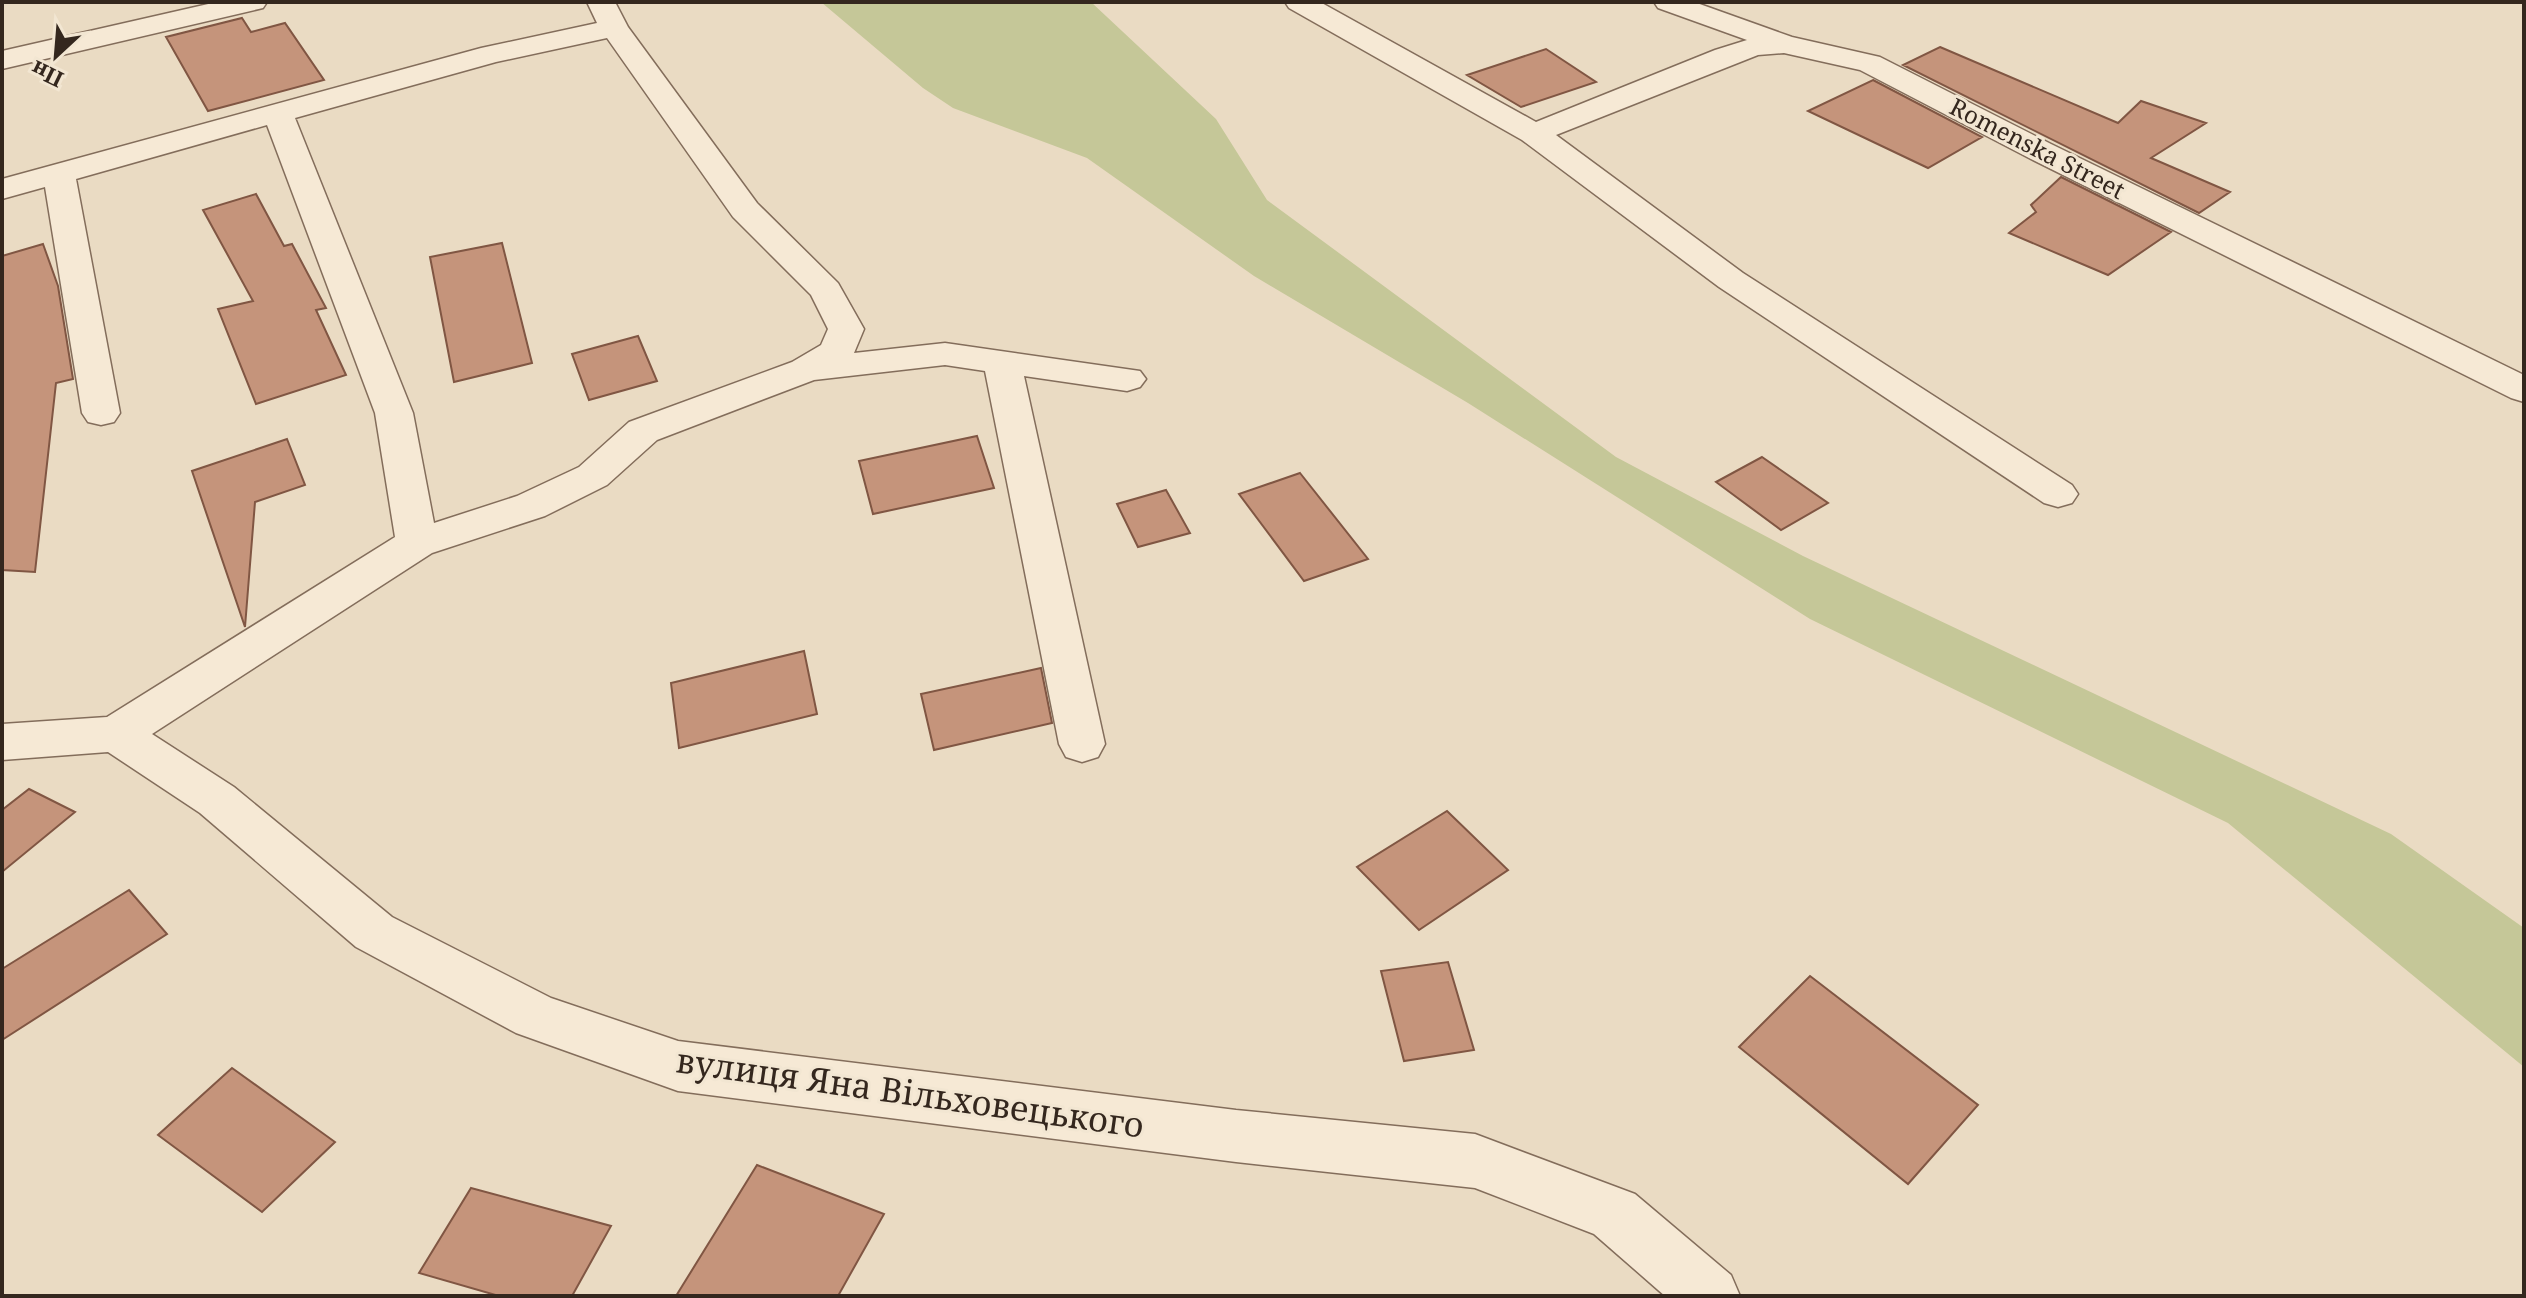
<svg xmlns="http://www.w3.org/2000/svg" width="2526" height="1298" font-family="'Noto Serif',serif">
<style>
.green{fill:#c5c798}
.building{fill:#c5947b;stroke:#805643;stroke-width:2}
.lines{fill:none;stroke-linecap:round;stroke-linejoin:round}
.minor-casing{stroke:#836d5b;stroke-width:3}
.minor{fill:#f6e9d5;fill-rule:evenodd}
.labels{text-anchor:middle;stroke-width:6;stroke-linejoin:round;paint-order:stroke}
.far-street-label{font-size:24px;fill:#34271e;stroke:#f2e6d2}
.near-street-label{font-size:34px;fill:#34271e;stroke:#f2e6d2}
</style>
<rect width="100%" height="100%" fill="#eadbc3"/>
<path class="green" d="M821,2H1091L1216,119L1267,200L1616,457L1803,556L2391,834L2524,928V1067L2228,823L1810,619L1468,403L1254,276L1087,158L953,108L923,88Z"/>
<path class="building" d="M242,18L251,32L285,23L324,80L208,111L166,37Z
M1940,47L2118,123L2141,101L2206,123L2151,158L2230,192L2199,213L1903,65Z
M1546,49L1596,82L1521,107L1467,75Z
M1873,80L1982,137L1928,168L1808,111Z
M2061,177L2171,232L2108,275L2009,233L2036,212L2031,205Z
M256,194L284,246L292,244L326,308L316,310L346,375L256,404L218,309L253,301L203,210Z
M502,243L532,363L454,382L430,257Z
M43,244L58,286L73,379L56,383L35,572L2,570V256Z
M638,336L657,381L589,400L572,354Z
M977,436L994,488L873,514L859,461Z
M287,439L305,485L255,502L245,627L192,471Z
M1762,457L1828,503L1781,530L1716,482Z
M1300,473L1368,559L1304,581L1239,494Z
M1166,490L1190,533L1138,547L1117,504Z
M804,651L817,714L679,748L671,683Z
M1041,668L1052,723L934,750L921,694Z
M29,789L75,812L2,872V810Z
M1447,811L1508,870L1419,930L1357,867Z
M129,890L167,934L2,1040V969Z
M1448,962L1474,1050L1404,1061L1381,971Z
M1810,976L1978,1105L1908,1184L1739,1047Z
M232,1068L335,1142L262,1212L158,1135Z
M757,1165L884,1214L838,1296H676Z
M471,1188L611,1226L572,1296H499L419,1273Z"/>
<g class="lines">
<g class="minor-casing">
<path id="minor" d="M217,2H267L263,8L2,69V51Z
M587,2H615L628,27L757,203L838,283L864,329L854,353L945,343L1140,371L1146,379L1140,387L1127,391L1024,376L1105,744L1098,757L1082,762L1066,757L1059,744L985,371L945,365L814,380L657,440L607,485L545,516L432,553L152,734L234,787L392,917L551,998L678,1041L1236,1110L1475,1134L1635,1194L1731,1275L1740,1296H1665L1594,1234L1475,1188L1236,1162L678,1091L516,1033L356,947L200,813L108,752L2,760V724L107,717L395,537L375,413L267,125L76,179L120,413L114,422L101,425L88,422L82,413L45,187L2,199V179L481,48L597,23ZM607,38L733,217L811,295L828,329L821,345L792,362L629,422L579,467L517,496L434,523L413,413L295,118L496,62Z
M1285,2H1320L1536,122L1715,50L1747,40L1658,8L1654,2H1694L1792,37L1880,57L2051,144L2524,375V402L2511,398L2029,158L1860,70L1784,53L1758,55L1556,135L1743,273L2072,485L2078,494L2072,503L2058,507L2044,503L1719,287L1522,140L1289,8Z"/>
</g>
<use href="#minor" class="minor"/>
</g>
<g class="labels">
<g class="far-street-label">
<text transform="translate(2037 149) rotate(27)" y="8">Romenska Street</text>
</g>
<g class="near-street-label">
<text transform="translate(910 1093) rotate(8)" y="12">вулиця Яна Вільховецького</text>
</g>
</g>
<rect width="2526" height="1298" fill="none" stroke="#34271e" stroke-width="8"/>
<g transform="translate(56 56) rotate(206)" stroke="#f2e6d2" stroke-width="6" paint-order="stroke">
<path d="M0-6L14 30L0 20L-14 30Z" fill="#34271e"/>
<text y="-12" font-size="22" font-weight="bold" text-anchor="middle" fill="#34271e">Пн</text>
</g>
</svg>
